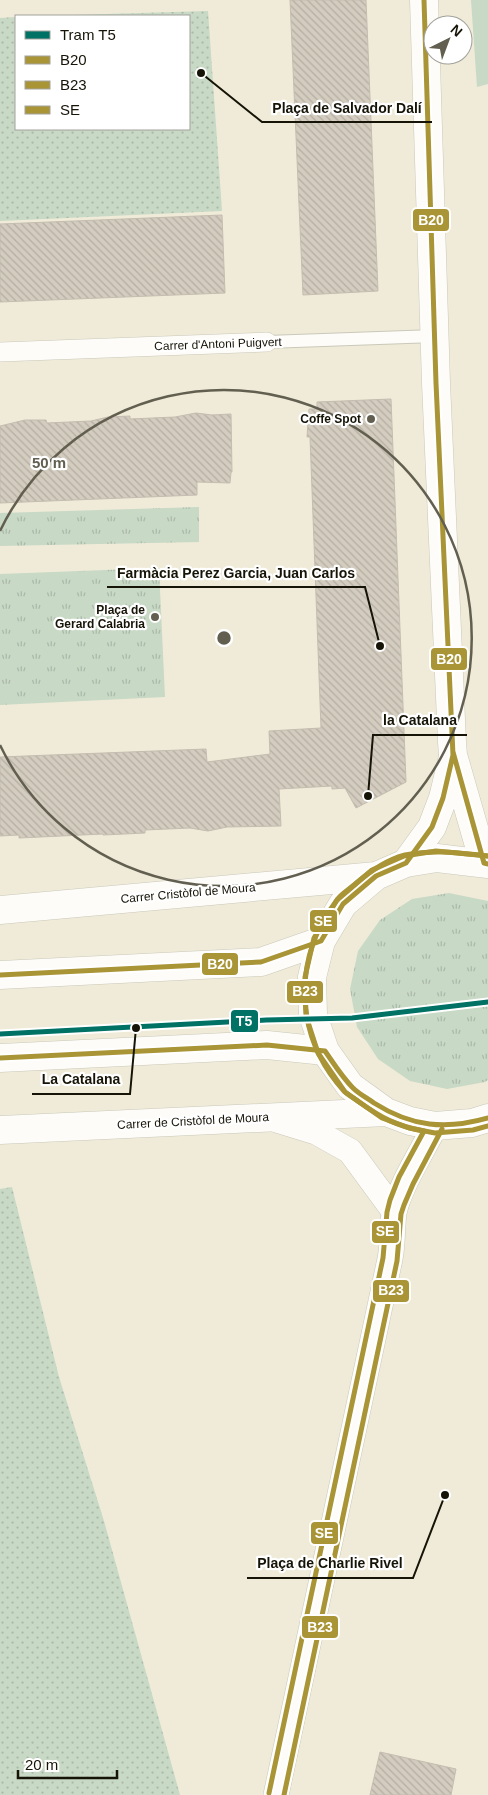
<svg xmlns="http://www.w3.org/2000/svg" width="488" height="1795" font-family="Arial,sans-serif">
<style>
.grass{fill:url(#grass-tufts)}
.park{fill:url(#park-dots)}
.garden{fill:#c8d9c6}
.building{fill:url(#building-back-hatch);stroke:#c4bdb0}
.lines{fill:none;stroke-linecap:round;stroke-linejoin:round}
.service-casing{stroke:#cac8b9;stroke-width:14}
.pedestrian-casing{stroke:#cac8b9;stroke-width:20}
.minor-casing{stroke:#cac8b9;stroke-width:26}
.tertiary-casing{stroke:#cac8b9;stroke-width:29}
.service{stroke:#fdfcf9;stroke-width:12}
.pedestrian{stroke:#fdfcf9;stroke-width:19}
.minor{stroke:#fdfcf9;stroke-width:25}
.tertiary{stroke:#fdfcf9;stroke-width:28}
.bus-1-casing{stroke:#fff;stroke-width:9}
.bus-2-casing{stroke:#fff;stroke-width:9}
.bus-3-casing{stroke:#fff;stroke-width:9}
.bus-1{stroke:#aa9536;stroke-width:5}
.bus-2{stroke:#aa9536;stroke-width:5}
.bus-3{stroke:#aa9536;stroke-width:5}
.tram-1-casing{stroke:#fff;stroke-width:9}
.tram-1{stroke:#007165;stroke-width:5}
.ring{fill:none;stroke:#625f50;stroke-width:2.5}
.poi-dot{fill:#625f50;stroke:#fff;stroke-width:2}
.labels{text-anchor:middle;stroke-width:4.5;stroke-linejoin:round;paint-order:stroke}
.street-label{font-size:12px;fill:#161307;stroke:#fff}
.poi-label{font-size:12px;font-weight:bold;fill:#161307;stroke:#fff;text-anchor:end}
.centre{fill:#625f50;stroke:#fff;stroke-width:2.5}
.ring-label{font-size:15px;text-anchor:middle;font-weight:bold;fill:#625f50;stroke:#fff;stroke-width:4.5;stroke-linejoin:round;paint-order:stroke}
.leader{fill:none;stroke:#161307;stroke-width:2}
.callout-dot{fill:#161307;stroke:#fff;stroke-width:2}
.callout-label{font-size:14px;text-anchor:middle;font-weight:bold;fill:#161307;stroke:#fff;stroke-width:4.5;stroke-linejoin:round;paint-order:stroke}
.line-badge{stroke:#fff;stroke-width:2}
.badge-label{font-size:14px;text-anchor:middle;font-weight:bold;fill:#fff}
</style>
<defs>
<pattern id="grass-tufts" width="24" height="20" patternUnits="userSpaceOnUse" patternTransform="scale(1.25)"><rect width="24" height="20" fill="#c8d9c6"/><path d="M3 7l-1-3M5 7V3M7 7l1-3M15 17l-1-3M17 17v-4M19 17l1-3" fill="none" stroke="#abb9a9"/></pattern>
<pattern id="park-dots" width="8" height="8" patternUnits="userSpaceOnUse" patternTransform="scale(1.25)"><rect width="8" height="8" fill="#c8d9c6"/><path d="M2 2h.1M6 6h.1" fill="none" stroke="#abb9a9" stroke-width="1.8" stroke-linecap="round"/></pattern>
<pattern id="building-back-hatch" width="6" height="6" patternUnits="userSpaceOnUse" patternTransform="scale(1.25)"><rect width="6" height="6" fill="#d3ccbf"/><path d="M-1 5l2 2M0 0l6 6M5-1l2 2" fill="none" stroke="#b4aea3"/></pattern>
</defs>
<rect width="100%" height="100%" fill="#efebd8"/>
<path class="grass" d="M199,507V542L0,546V513Z
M159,568L165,697L0,705V574Z
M449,893L488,901V1080L485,1082L447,1089L410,1081L378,1059L357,1027L350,989L358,951L380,920L412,899Z"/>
<path class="park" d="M208,11L222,211L0,221V18L16,17V129H189V16H39Z
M12,1187L59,1377L104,1521L180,1795H0V1189Z"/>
<path class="garden" d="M471,0H488V84L477,87Z"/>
<path class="building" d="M290,0H366L378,291L303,295Z
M222,215L225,293L0,302V224Z
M391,399L406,782L356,808L345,788L332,789V786L279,789L281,826L227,827L208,831L190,828L145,830V833L103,835V834L19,838V835L0,836V757L206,749L207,762L270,754L269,731L321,728L310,437H307L309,409H317V402Z
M196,413L212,415L231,414L232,472H231L230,483L197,482V495L0,503V426L25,420H46L47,423L91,421L108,417L130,416V419L175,417Z
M380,1752L456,1769L451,1795H370Z"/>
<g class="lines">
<g class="service-casing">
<path id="service" d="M267,342L435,336"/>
</g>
<g class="pedestrian-casing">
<path id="pedestrian" d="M0,352L267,342"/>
</g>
<g class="minor-casing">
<path id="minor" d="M277,1120L316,1132L350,1151L394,1211
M276,1795L390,1259C393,1244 392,1229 394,1213C399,1187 423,1150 435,1126"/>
</g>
<g class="tertiary-casing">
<path id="tertiary" d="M424,0L436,383L452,742L453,755L484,863
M406,863L432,827L443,798L453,757
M488,864L437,858L406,863L376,876L343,904L321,941L312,977L313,1015L325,1051L350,1086L386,1112L410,1121L435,1126L472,1123L488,1118
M0,910L376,876
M0,975L261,962L321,941
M0,1058L267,1045L325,1051
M0,1130L386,1112"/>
</g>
<use href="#service" class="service"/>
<use href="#pedestrian" class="pedestrian"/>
<use href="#minor" class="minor"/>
<use href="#tertiary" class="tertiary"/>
<g class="bus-1-casing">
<path id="bus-1" d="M453,752L484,863L488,864
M0,975L261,962L321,941L343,904L376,876L406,863L432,827L443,798L453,755L436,383L424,0
M0,1058L267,1045L325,1051C334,1064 342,1077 353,1088C359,1094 367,1098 374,1103C412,1127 446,1130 488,1118"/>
</g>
<g class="bus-2-casing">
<path id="bus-2" d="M488,856L436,851L404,856L372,870L337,900L314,938L305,977L306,1016L318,1053L345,1092L382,1118L409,1128L435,1133L473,1130L488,1126
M284,1795L397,1261L401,1214L404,1205L413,1184L442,1129"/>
</g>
<g class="bus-3-casing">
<path id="bus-3" d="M269,1793L383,1258L387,1212L390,1200L399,1177L424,1131C396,1126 382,1118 359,1102C354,1098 348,1095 344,1091C294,1036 292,959 337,900C341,894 348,890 354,885C369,872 386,860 405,855C435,849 459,853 488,856"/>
</g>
<use href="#bus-1" class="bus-1"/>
<use href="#bus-2" class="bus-2"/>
<use href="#bus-3" class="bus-3"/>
<g class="tram-1-casing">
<path id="tram-1" d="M0,1034L266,1020L352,1018L488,1002"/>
</g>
<use href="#tram-1" class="tram-1"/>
</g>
<path class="ring" d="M0 531A248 248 0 1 1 0 745"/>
<g class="poi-dot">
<circle cx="371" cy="419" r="5"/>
<circle cx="155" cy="617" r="5"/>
</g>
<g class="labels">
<g class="street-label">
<text transform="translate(218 344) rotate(-2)" y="4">Carrer d'Antoni Puigvert</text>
<text transform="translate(188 893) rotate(-5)" y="4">Carrer Cristòfol de Moura</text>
<text transform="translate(193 1121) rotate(-3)" y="4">Carrer de Cristòfol de Moura</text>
</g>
<g class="poi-label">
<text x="361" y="423">Coffe Spot</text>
<text x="145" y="614">Plaça de<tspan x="145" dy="14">Gerard Calabria</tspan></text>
</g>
</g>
<circle cx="224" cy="638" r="8" class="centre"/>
<g class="ring-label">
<text x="49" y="468">50 m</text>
</g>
<path class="leader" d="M201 73L262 122H432M380 646L365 587H107M368 796L373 735H467M136 1028L130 1094H32M445 1495L413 1578H247"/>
<g class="callout-dot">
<circle cx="201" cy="73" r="5"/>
<circle cx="380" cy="646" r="5"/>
<circle cx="368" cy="796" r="5"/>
<circle cx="136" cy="1028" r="5"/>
<circle cx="445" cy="1495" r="5"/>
</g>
<g class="callout-label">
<text x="347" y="113">Plaça de Salvador Dalí</text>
<text x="236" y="578">Farmàcia Perez Garcia, Juan Carlos</text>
<text x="420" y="725">la Catalana</text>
<text x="81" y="1084">La Catalana</text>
<text x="330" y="1568">Plaça de Charlie Rivel</text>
</g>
<g class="line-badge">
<rect x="412" y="208" width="38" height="24" rx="5" fill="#aa9536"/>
<rect x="430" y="647" width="38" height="24" rx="5" fill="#aa9536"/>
<rect x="309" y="909" width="29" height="24" rx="5" fill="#aa9536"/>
<rect x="201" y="952" width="38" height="24" rx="5" fill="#aa9536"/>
<rect x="286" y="980" width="38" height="24" rx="5" fill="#aa9536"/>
<rect x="230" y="1009" width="29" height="24" rx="5" fill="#007165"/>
<rect x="371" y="1220" width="29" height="24" rx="5" fill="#aa9536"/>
<rect x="372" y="1279" width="38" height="24" rx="5" fill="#aa9536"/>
<rect x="310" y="1521" width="29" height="24" rx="5" fill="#aa9536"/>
<rect x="301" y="1615" width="38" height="24" rx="5" fill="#aa9536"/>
</g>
<g class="badge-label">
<text x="431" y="225">B20</text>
<text x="449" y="664">B20</text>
<text x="323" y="926">SE</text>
<text x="220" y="969">B20</text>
<text x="305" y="996">B23</text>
<text x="244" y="1026">T5</text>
<text x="385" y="1236">SE</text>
<text x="391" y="1295">B23</text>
<text x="324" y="1538">SE</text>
<text x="320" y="1632">B23</text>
</g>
<rect x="15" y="15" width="175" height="115" fill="#ffffff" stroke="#a2a19c"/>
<rect x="25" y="31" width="25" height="8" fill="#007165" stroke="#a2a19c"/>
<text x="60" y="40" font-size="15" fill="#161307">Tram T5</text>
<rect x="25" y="56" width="25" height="8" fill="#aa9536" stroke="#a2a19c"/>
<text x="60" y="65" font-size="15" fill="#161307">B20</text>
<rect x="25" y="81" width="25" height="8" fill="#aa9536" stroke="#a2a19c"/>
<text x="60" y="90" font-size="15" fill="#161307">B23</text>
<rect x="25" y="106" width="25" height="8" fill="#aa9536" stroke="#a2a19c"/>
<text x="60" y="115" font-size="15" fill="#161307">SE</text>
<g transform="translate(448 40) rotate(42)"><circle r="24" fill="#ffffff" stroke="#a2a19c"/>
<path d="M0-4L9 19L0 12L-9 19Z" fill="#625f50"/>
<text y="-8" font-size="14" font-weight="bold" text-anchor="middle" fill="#161307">N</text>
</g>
<path d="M18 1770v8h99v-8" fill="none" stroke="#161307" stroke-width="2.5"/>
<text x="25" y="1770" font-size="15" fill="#161307" stroke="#ffffff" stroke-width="4" paint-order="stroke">20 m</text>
</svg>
